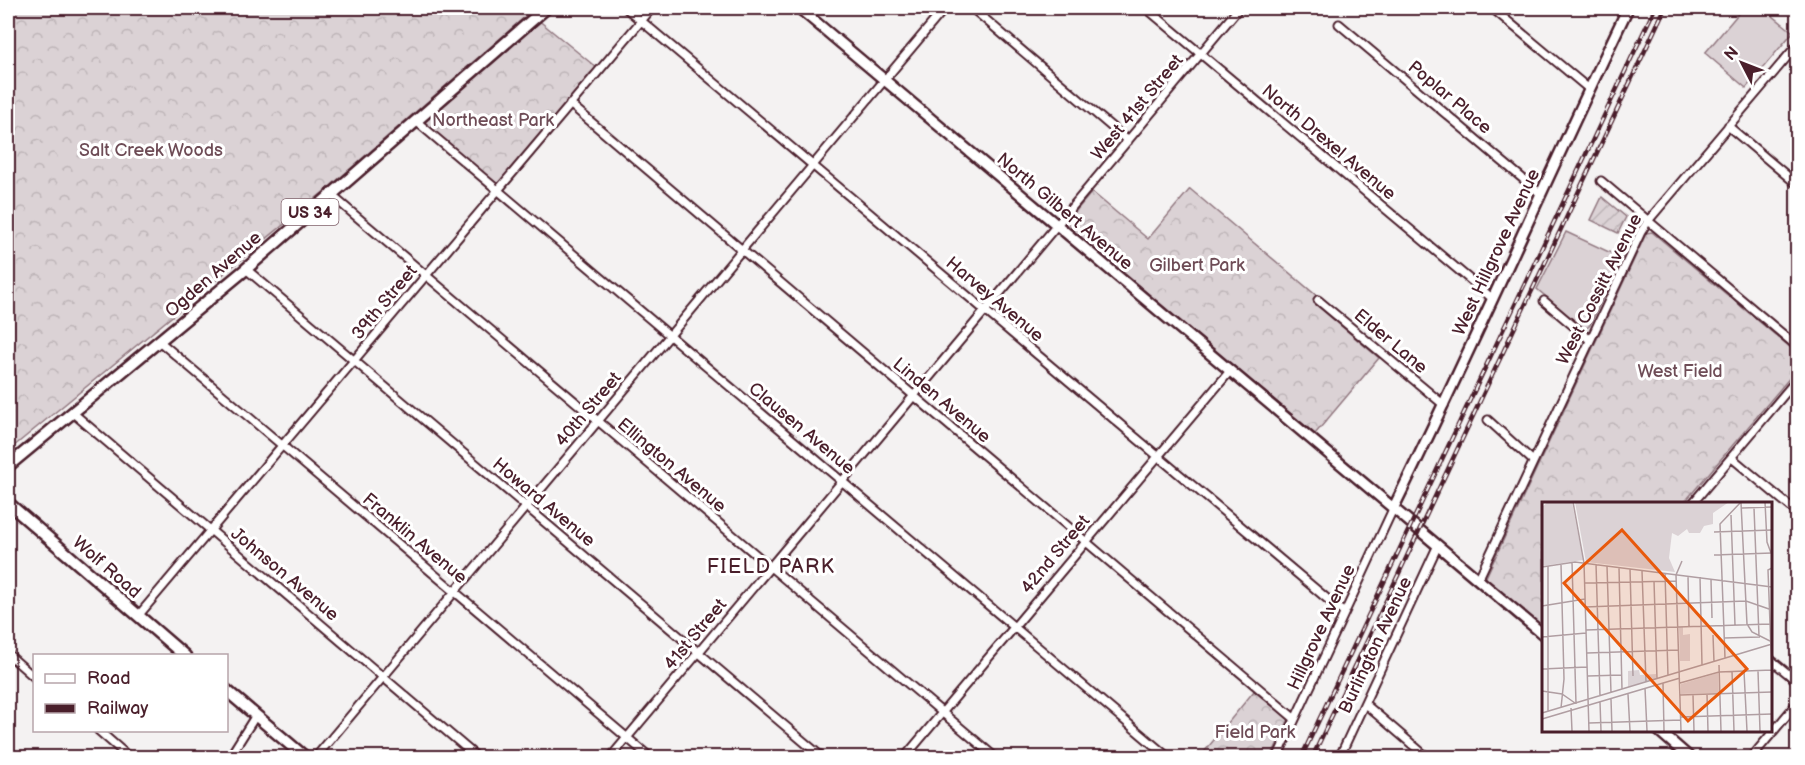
<svg xmlns="http://www.w3.org/2000/svg" width="1805" height="765" font-family="'Balsamiq Sans',sans-serif">
<style>
.grass{fill:#dbd2d5;stroke:#927880;stroke-width:1.5}
.forest{fill:url(#forest-crowns);stroke:#927880;stroke-width:1.5}
.garden{fill:url(#garden-furrows);stroke:#927880;stroke-width:1.5}
.lines{fill:none;stroke-linecap:round;stroke-linejoin:round}
.minor-casing{stroke:#4a1f2b;stroke-width:11}
.tertiary-casing{stroke:#4a1f2b;stroke-width:14}
.secondary-casing{stroke:#4a1f2b;stroke-width:15}
.primary-casing{stroke:#4a1f2b;stroke-width:15}
.minor{stroke:#fff;stroke-width:7}
.tertiary{stroke:#fff;stroke-width:9}
.secondary{stroke:#fff;stroke-width:10}
.primary{stroke:#fff;stroke-width:10}
.rail-casing{stroke:#4a1f2b;stroke-width:4.5}
.rail{stroke:#fff;stroke-width:2;stroke-dasharray:7;stroke-linecap:butt}
.labels{text-anchor:middle;stroke-width:6;stroke-linejoin:round;paint-order:stroke}
.shield{fill:#fff;stroke:#80626b;stroke-width:1.5}
.shield-label{font-size:16px;font-weight:bold;fill:#4a1f2b}
.street-label{font-size:18px;fill:#4a1f2b;stroke:#fff}
.park-label{font-size:18px;fill:#6e4c56;stroke:#fff}
.neighbourhood-label{font-size:20px;letter-spacing:1.5px;fill:#4a1f2b;stroke:#fff}
.inset-road{fill:none;stroke:#b09ea2;stroke-width:1.5}
.view{fill:#e8590c;fill-opacity:0.15;stroke:#e8590c;stroke-width:3}
.inset-edge{fill:none;stroke:#4a1f2b;stroke-width:3}
</style>
<defs>
<pattern id="forest-crowns" width="20" height="18" patternUnits="userSpaceOnUse" patternTransform="scale(1.5)"><rect width="20" height="18" fill="#dbd2d5"/><path d="M2 6a3 3 0 1 1 6 0M12 15a3 3 0 1 1 6 0" fill="none" stroke="#bdb4b7"/></pattern>
<pattern id="garden-furrows" width="10" height="10" patternUnits="userSpaceOnUse" patternTransform="scale(1.5)"><rect width="10" height="10" fill="#dbd2d5"/><path d="M-1 1l2-2M0 10L10 0M9 11l2-2" fill="none" stroke="#bdb4b7"/></pattern>
</defs>
<rect width="100%" height="100%" fill="#f4f2f2"/>
<filter id="ink" filterUnits="userSpaceOnUse"><feTurbulence type="fractalNoise" baseFrequency=".0167" numOctaves="2"/><feDisplacementMap in="SourceGraphic" scale="12" xChannelSelector="R" yChannelSelector="G"/><feConvolveMatrix kernelMatrix="1 2 1 2 8 2 1 2 1" color-interpolation-filters="sRGB"/></filter>
<g filter="url(#ink)">
<path class="grass" d="M1743,8H1763L1793,32L1746,88L1705,53Z
M1566,232L1622,258L1590,325L1587,328L1582,327L1537,289Z"/>
<path class="forest" d="M8,8H535L327,189L8,451Z
M537,19L597,68L498,186L422,121Z
M1190,189L1318,297L1314,303L1379,358L1315,434L1069,227V219L1092,192L1148,239Z
M1652,232L1797,353V369L1683,504H1544V629L1488,582L1486,577L1645,236L1646,233Z
M1254,691L1289,719L1271,757H1200Z"/>
<path class="garden" d="M1602,197L1626,217L1618,233L1591,220Z"/>
<g class="lines">
<g class="minor-casing">
<path id="minor" d="M626,8L1344,613
M972,8L1128,141
M1146,8L1493,299
M1492,8L1589,89
M1339,24L1541,194
M570,104L1295,719
M416,121L1169,758
M1728,126L1798,185
M1601,181L1798,347
M330,194L996,758
M246,269L823,758
M1318,300L1444,405
M1544,301L1590,340
M159,341L651,758
M73,413L478,758
M1488,420L1532,460
M1732,458L1798,513
M1692,504L1798,378
M1478,580L1641,232L1648,221L1798,44
M138,616L652,8
M8,654L34,677
M1770,659L1798,682
M1365,704L1428,758
M98,730L130,758
M229,758L256,715
M315,758L945,8
M610,758L1239,8
M904,758L1230,371
M1277,758L1393,509
M1339,758L1438,545
M1751,758L1798,702"/>
</g>
<g class="tertiary-casing">
<path id="tertiary" d="M799,8L1544,635
M1393,509C1475,343 1548,174 1628,8
M1658,730L1690,758"/>
</g>
<g class="secondary-casing">
<path id="secondary" d="M8,503L185,656
M226,690L306,758"/>
</g>
<g class="primary-casing">
<path id="primary" d="M8,466L246,269L546,8"/>
</g>
<use href="#minor" class="minor"/>
<use href="#tertiary" class="tertiary"/>
<use href="#secondary" class="secondary"/>
<use href="#primary" class="primary"/>
<g class="rail-casing">
<path id="rail" d="M1301,758L1655,8
M1312,758L1665,8"/>
</g>
<use href="#rail" class="rail"/>
</g>
</g>
<g class="labels">
<rect class="shield" x="281.5" y="199" width="57" height="26" rx="4.5"/>
<g class="shield-label">
<text x="310" y="218">US 34</text>
</g>
<g class="street-label">
<text transform="translate(1450 97) rotate(40)" y="6">Poplar Place</text>
<text transform="translate(1137 107) rotate(-50)" y="6">West 41st Street</text>
<text transform="translate(1329 142) rotate(40)" y="6">North Drexel Avenue</text>
<text transform="translate(1065 211) rotate(40)" y="6">North Gilbert Avenue</text>
<text transform="translate(1496 252) rotate(-65)" y="6">West Hillgrove Avenue</text>
<text transform="translate(213 274) rotate(-41)" y="6">Ogden Avenue</text>
<text transform="translate(1599 289) rotate(-63)" y="6">West Cossitt Avenue</text>
<text transform="translate(995 299) rotate(40)" y="6">Harvey Avenue</text>
<text transform="translate(384 302) rotate(-50)" y="6">39th Street</text>
<text transform="translate(1391 341) rotate(40)" y="6">Elder Lane</text>
<text transform="translate(942 400) rotate(40)" y="6">Linden Avenue</text>
<text transform="translate(588 409) rotate(-50)" y="6">40th Street</text>
<text transform="translate(802 428) rotate(40)" y="6">Clausen Avenue</text>
<text transform="translate(672 465) rotate(40)" y="6">Ellington Avenue</text>
<text transform="translate(544 502) rotate(40)" y="6">Howard Avenue</text>
<text transform="translate(415 538) rotate(40)" y="6">Franklin Avenue</text>
<text transform="translate(1055 554) rotate(-50)" y="6">42nd Street</text>
<text transform="translate(107 567) rotate(41)" y="6">Wolf Road</text>
<text transform="translate(285 574) rotate(40)" y="6">Johnson Avenue</text>
<text transform="translate(1321 627) rotate(-65)" y="6">Hillgrove Avenue</text>
<text transform="translate(695 634) rotate(-50)" y="6">41st Street</text>
<text transform="translate(1375 645) rotate(-65)" y="6">Burlington Avenue</text>
</g>
<g class="park-label">
<text x="493" y="126">Northeast Park</text>
<text x="151" y="156">Salt Creek Woods</text>
<text x="1197" y="271">Gilbert Park</text>
<text x="1680" y="377">West Field</text>
<text x="1255" y="738">Field Park</text>
</g>
<g class="neighbourhood-label">
<text x="771" y="573">FIELD PARK</text>
</g>
</g>
<g transform="translate(1542 502)">
<rect width="230" height="230" fill="#f4f2f2"/>
<path d="M6,0H30L41,58L0,64V5ZM33,0H187L171,11V22L162,24L158,31H147L145,27L136,34L130,31L127,56L133,70L44,60ZM137,125H141V133L148,132V159H138ZM97,168L98,173L114,172V177L86,185V169ZM176,171L177,191L139,192V182Z" fill="#dbd2d5"/>
<path class="inset-road" d="M31,0L42,61L47,229M223,0L225,40L229,51M199,1L205,122L210,130L228,139M200,6L230,5M212,6L217,134M189,13L193,123M172,30L230,28M172,53L230,51M30,60L34,202M19,62L22,177L19,206M54,62L58,194M6,64V209M65,64L69,191M0,65L33,60L230,85M77,66L80,187M230,66L226,68L230,176M88,67L91,174M100,69L104,180M123,71L126,174M146,74L147,124M158,75L160,163M169,78L170,116M112,79L115,177M43,81L134,79M0,104L43,97M43,105L204,99L227,107M44,128L228,122M171,133L172,160M0,135L44,131M182,136L218,135M45,151L137,148M183,156L178,22L199,0M177,163L179,229M0,167L45,165M190,169L192,229M202,169L205,229M216,169L218,229M46,174L80,173M121,181L122,229M138,181L177,170L230,168M103,186L105,229M0,189L20,192L33,201M86,192L88,229M165,192L166,229M138,193L230,190M151,193L152,229M69,197L70,229M58,200L59,229M29,206L30,229M0,211L230,142M139,215L230,212M0,217L138,176M47,221L139,218M139,229L134,73L140,59"/>
<path class="view" d="M80,28L205,167L146,219L22,81Z"/>
<rect width="230" height="230" class="inset-edge"/>
</g>
<rect width="1805" height="765" fill="none" stroke="#fff" stroke-width="30"/>
<rect x="15" y="15" width="1775" height="735" fill="none" stroke="#4a1f2b" stroke-width="2" filter="url(#ink)"/>
<rect x="33" y="654" width="195" height="78" fill="#ffffff" stroke="#b7a5aa" stroke-width="1.5"/>
<rect x="45" y="674" width="30" height="9" fill="#ffffff" stroke="#b7a5aa" stroke-width="1.5"/>
<text x="87" y="684" font-size="18" fill="#4a1f2b">Road</text>
<rect x="45" y="704" width="30" height="9" fill="#4a1f2b" stroke="#b7a5aa" stroke-width="1.5"/>
<text x="87" y="714" font-size="18" fill="#4a1f2b">Railway</text>
<g transform="translate(1742 63) rotate(312)" stroke="#ffffff" stroke-width="4.5" paint-order="stroke">
<path d="M0-4.5L10 22L0 15L-10 22Z" fill="#4a1f2b"/>
<text y="-9" font-size="16" font-weight="bold" text-anchor="middle" fill="#4a1f2b">N</text>
</g>
</svg>
